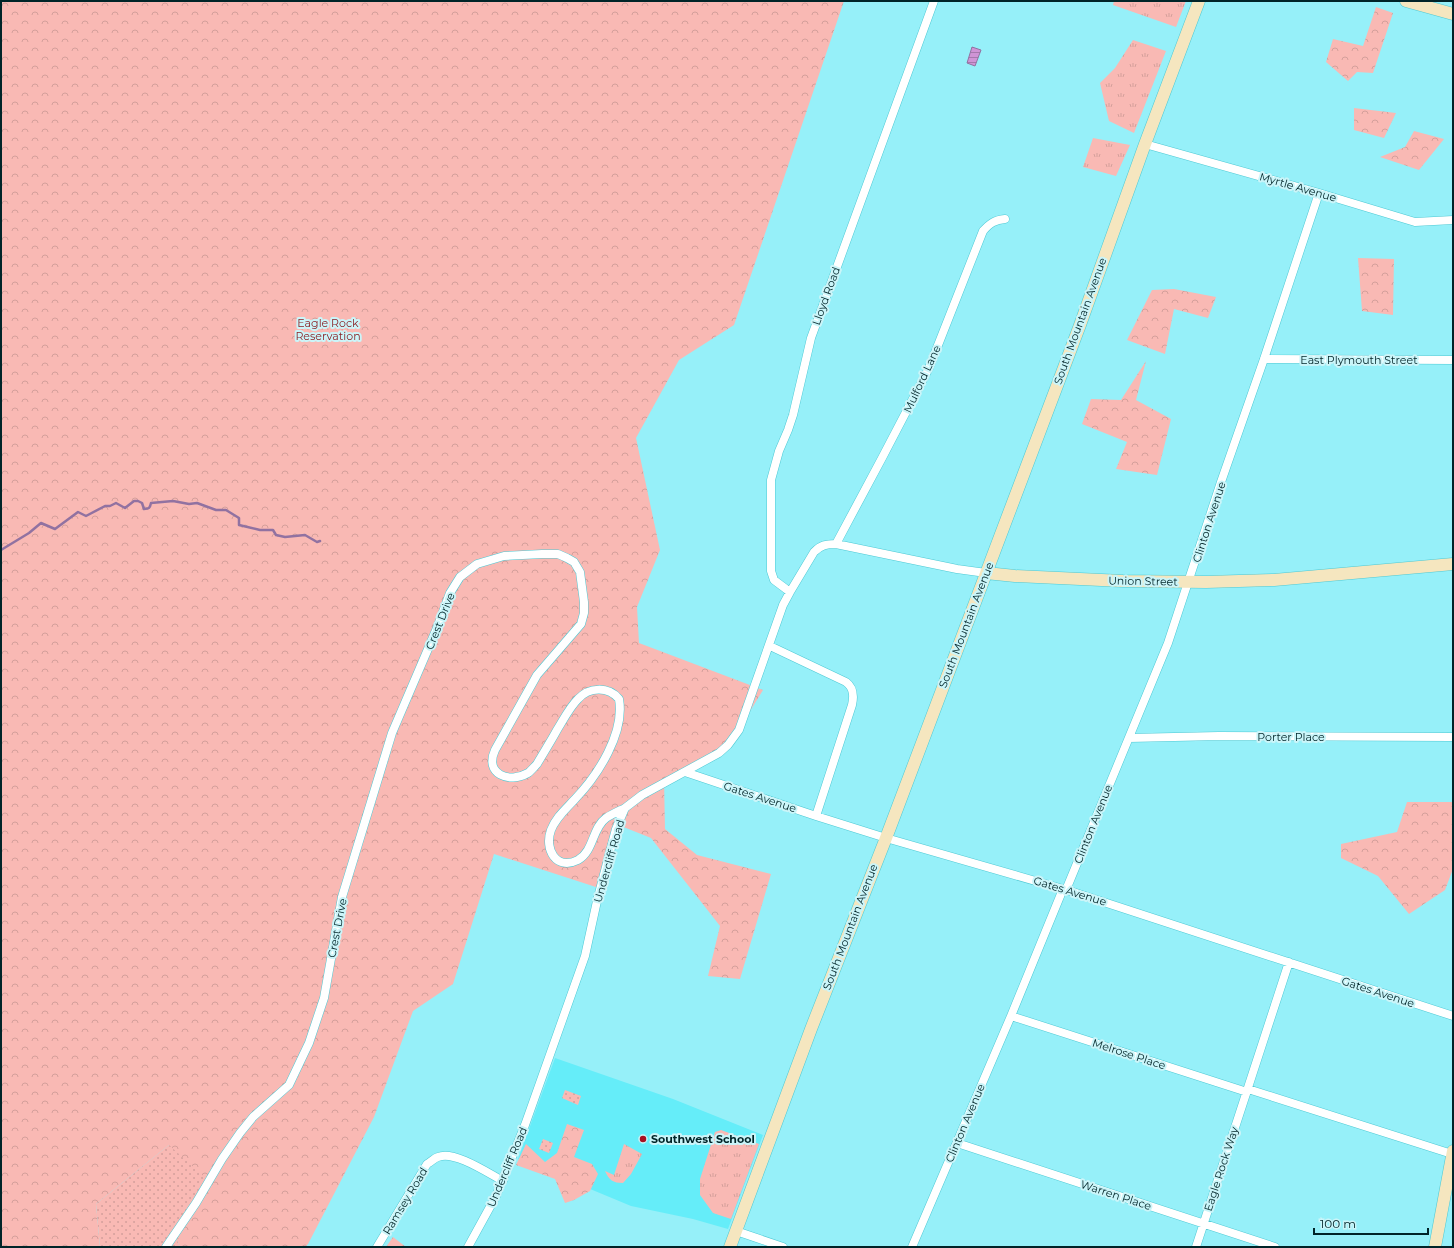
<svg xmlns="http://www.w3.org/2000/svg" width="1454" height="1248" font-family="Montserrat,sans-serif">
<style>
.built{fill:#65edf9}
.grass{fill:url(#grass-tufts)}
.forest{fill:url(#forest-crowns)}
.park{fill:url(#park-dots)}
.water{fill:url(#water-rules);stroke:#9172a1}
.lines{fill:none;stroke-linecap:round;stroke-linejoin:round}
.stream{stroke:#9172a1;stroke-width:2.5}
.street-casing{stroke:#4ec9d4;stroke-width:9}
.secondary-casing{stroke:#4ec9d4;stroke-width:13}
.street{stroke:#fff;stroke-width:8}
.secondary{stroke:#f5e6bf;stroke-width:12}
.poi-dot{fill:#a71021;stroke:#cbf5f9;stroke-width:1.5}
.labels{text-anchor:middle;stroke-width:4;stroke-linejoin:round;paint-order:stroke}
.street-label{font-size:11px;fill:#002428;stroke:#cbf5f9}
.park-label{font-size:11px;fill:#8b2125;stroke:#cbf5f9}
.poi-label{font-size:11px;font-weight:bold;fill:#002428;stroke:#cbf5f9;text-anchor:start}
</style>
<defs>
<pattern id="grass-tufts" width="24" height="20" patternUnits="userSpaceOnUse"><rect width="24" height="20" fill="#f9b9b4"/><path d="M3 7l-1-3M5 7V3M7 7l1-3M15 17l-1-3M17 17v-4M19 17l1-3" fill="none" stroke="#d49f9b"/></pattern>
<pattern id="forest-crowns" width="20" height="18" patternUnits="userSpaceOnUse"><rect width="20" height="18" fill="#f9b9b4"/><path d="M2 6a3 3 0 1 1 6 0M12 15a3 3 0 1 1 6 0" fill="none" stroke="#d49f9b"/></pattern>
<pattern id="park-dots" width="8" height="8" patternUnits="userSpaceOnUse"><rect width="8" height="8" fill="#f9b9b4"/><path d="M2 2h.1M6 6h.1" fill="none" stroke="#d49f9b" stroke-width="1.8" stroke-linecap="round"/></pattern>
<pattern id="water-rules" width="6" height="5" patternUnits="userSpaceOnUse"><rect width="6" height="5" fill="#cf94d5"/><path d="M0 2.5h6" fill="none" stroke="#a679ad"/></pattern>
</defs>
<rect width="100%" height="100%" fill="#96f0f9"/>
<path class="built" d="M555,1058L673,1099L763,1135L728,1229L693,1219L631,1206L518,1159Z"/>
<path class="grass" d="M1114,1H1186L1176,27L1113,5Z
M1133,40L1166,51L1134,133L1109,121L1100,83L1115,68Z
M1093,138L1130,145L1116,176L1083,167Z
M721,1130L759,1144L731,1219L713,1213L700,1195V1179L715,1132Z
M624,1144L642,1154L631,1174L623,1183C613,1183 609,1180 605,1171L614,1175Z"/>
<path class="forest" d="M1,1H844L734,325L679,360L636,438L660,550L637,607L639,643L763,690L728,747L664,779L665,829L697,855L771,874L740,979L708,976L720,926L651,838L621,826L602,889L494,854L453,984L413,1011L374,1117L308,1244L305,1247H180L176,1238L169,1145L96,1204L100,1247H1Z
M1376,7L1393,13L1373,73L1357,72L1348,81L1326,62L1333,39L1363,46Z
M1354,108L1396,113L1384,138L1354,130Z
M1414,131L1444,139L1419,170L1380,157L1405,147Z
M1358,258L1394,259L1393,315L1362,311Z
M1174,289L1216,297L1208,318L1174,309L1165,354L1127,340L1152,290Z
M1146,361L1136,400L1171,419L1157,475L1116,469L1127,442L1082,424L1091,399L1121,400Z
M1407,802H1453V869L1445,890L1409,914L1378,876L1341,858V844L1397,832Z
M567,1124L584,1130L574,1157L592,1164L598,1174L590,1191L574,1200L565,1203L555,1179L516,1165L526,1144L545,1162L557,1153Z
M393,1237L406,1247H386Z"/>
<path class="park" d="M565,1090L581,1096L578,1105L562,1098Z
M543,1139L553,1143L549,1153L539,1149Z
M169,1145L209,1181L176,1238L180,1247H100L96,1204Z"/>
<path class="water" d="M972,47L981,50L975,66L967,63Z"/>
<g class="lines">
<path class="stream" d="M1,550L29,533L41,523L55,529L78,512L86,516L105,506H110L116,503L125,508L134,501H138L142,503L144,509C149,509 150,508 151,503L173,501L189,504L197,503L216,510H226L239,518V525L260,530H273L276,535L285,537L305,535L317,542L320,541"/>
<g class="street-casing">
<path id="street" d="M1145,144L1319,193L1415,222L1453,220
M1264,359L1453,360
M836,544L882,458L929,368L983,231C990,223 995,220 1005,219
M790,592L774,580L771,571V480L779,451L788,430L793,415L811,338L934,1
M770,646L846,682C854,688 854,696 852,705L816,816
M1129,738L1219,736L1453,737
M685,772L816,816L886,838L1070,891L1453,1016
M1066,890L1168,643L1221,482L1264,359L1319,193
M1011,1016L1247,1092
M1248,1089L1452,1154
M957,1143L1275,1247
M736,1231L783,1247
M166,1247L196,1203L222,1159L240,1133L253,1117L289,1085L309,1043L324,998L342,897L392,733L437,628L450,593L460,577L477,564L504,556L542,554H558L567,558L574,562L580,572L584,602V613L581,624L537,675L495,750C484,774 509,784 528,773C531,771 534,767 537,764C544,752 551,741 557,730C564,719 569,708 578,699C589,687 608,686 619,699C625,733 598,775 575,799C566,809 556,817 551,830C544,849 556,871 578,860C594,851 592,828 606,818C612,814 619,811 625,808
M377,1247L427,1164C431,1162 434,1158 438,1157C454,1150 488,1173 503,1181
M468,1247L496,1196L525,1125L585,956L597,901L616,829L625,808L642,795L719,753L728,745L739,730L783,605L790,592L814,552C821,545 826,544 836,544L957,569L986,573
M912,1247L1011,1016L1063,889
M1196,1247L1289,962"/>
</g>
<g class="secondary-casing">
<path id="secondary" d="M1406,1L1453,14
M986,573L1015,576L1123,581L1206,582L1274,580L1453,564
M730,1247L811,1029L886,838L1080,325L1145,144L1199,1
M1435,1247L1453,1151"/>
</g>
<use href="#street" class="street"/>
<use href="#secondary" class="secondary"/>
</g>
<circle class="poi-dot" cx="643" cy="1139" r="4"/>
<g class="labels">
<g class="street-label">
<text transform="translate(1298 187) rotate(16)" y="4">Myrtle Avenue</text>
<text transform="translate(826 296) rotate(-70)" y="4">Lloyd Road</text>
<text transform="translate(1080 321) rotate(-70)" y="4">South Mountain Avenue</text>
<text x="1359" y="364">East Plymouth Street</text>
<text transform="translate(922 379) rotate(-65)" y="4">Mulford Lane</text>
<text transform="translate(1209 522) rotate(-72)" y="4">Clinton Avenue</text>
<text transform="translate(1143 581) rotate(1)" y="4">Union Street</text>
<text transform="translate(440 621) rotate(-68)" y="4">Crest Drive</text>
<text transform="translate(966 625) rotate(-69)" y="4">South Mountain Avenue</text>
<text x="1291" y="741">Porter Place</text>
<text transform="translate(760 797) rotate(18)" y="4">Gates Avenue</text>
<text transform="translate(1093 824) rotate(-68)" y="4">Clinton Avenue</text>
<text transform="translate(609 861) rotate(-74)" y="4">Undercliff Road</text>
<text transform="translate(1070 891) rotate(17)" y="4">Gates Avenue</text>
<text transform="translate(850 927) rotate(-69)" y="4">South Mountain Avenue</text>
<text transform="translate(337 928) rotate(-79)" y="4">Crest Drive</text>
<text transform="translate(1378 992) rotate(18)" y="4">Gates Avenue</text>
<text transform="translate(1129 1054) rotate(18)" y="4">Melrose Place</text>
<text transform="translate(965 1123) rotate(-67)" y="4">Clinton Avenue</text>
<text transform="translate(507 1167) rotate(-67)" y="4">Undercliff Road</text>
<text transform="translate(1221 1169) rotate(-72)" y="4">Eagle Rock Way</text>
<text transform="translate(1116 1195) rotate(18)" y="4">Warren Place</text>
<text transform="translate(405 1201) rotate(-59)" y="4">Ramsey Road</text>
</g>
<g class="park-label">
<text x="328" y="327">Eagle Rock<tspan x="328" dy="13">Reservation</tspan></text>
</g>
<g class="poi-label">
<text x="651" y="1143">Southwest School</text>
</g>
</g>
<rect width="1454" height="1248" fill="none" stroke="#002428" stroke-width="4"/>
<path d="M1314 1228v6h114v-6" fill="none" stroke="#002428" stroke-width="2"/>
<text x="1320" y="1228" font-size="12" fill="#002428" stroke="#cbf5f9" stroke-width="3" paint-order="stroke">100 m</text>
</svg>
